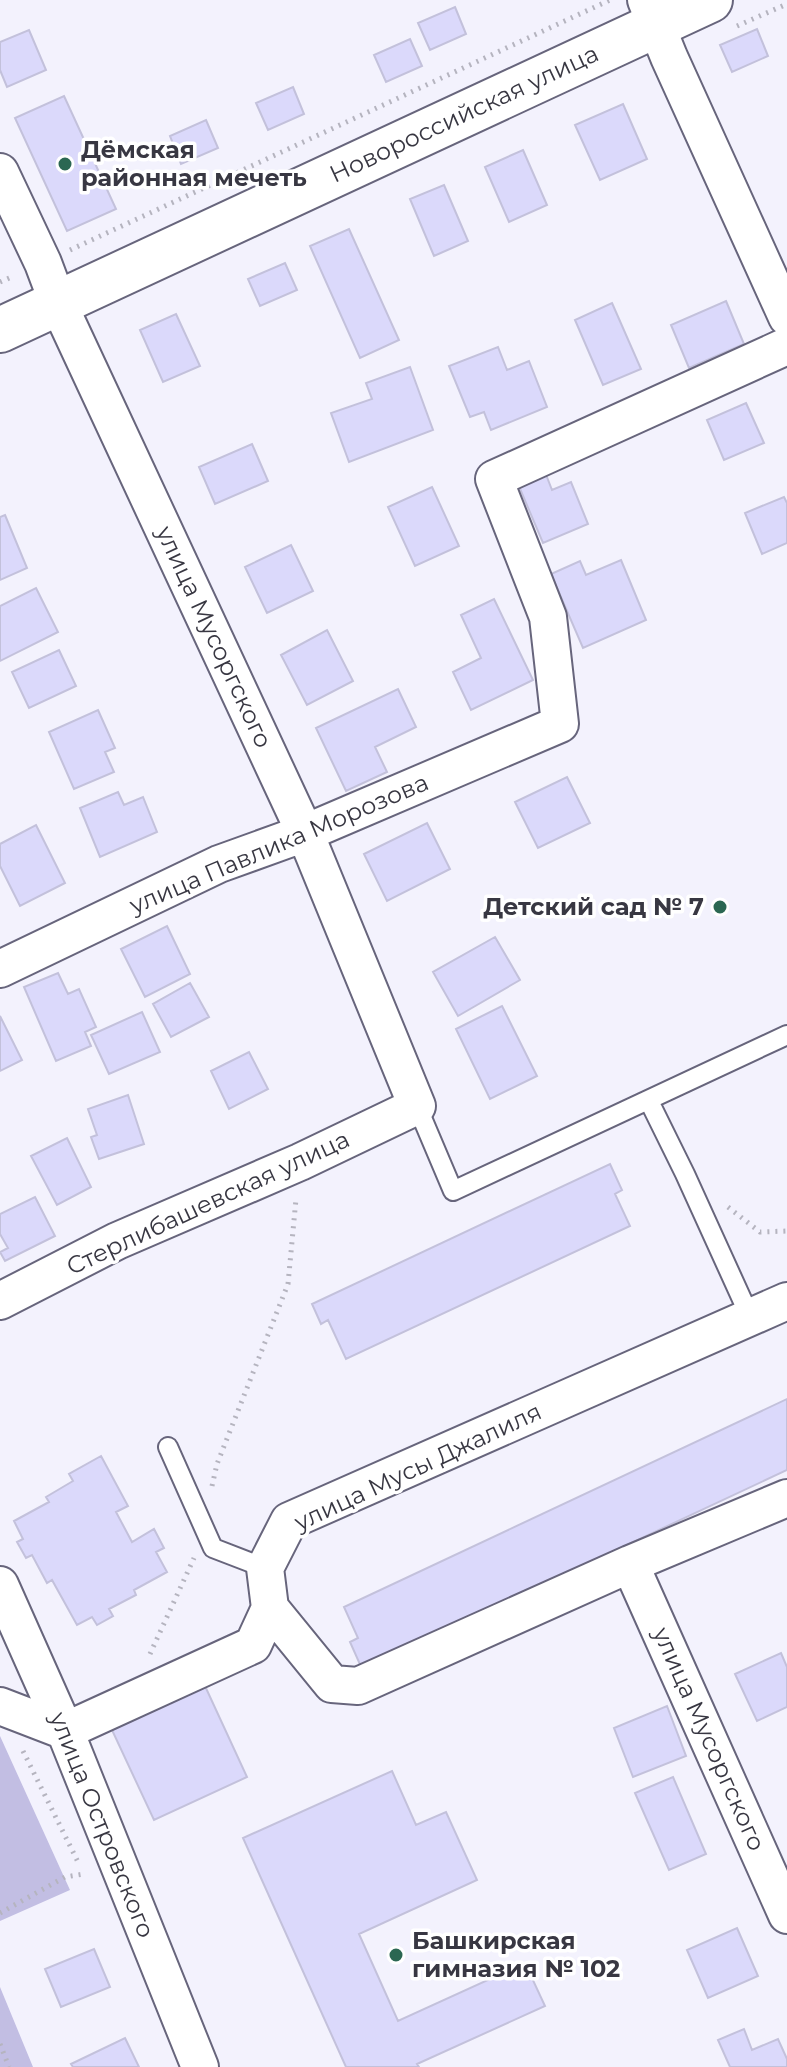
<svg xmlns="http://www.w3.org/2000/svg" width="787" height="2067" font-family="Montserrat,sans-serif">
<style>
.green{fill:#c2bee3}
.building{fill:#dbd9fb;stroke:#c3c1db;stroke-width:2}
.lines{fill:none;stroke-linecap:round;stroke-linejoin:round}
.service-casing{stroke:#67657c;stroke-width:22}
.minor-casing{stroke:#67657c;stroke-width:40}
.secondary-casing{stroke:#67657c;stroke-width:48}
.path{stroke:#b5b4bf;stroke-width:5;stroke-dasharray:2 6;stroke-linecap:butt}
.service{stroke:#fff;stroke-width:18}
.minor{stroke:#fff;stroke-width:36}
.secondary{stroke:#fff;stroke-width:44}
.poi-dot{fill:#2b6752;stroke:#fff;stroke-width:3}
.labels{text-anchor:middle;stroke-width:7;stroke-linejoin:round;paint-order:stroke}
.street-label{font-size:24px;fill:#383742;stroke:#fff}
.poi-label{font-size:24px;font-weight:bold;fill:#383742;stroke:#fff;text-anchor:start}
</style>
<rect width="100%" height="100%" fill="#f3f2fd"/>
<path class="green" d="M0,1736L70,1890L0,1921Z
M0,1987L33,2067H0Z"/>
<path class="building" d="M455,7L466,34L430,50L418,23Z
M757,29L768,56L732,72L720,45Z
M29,30L46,70L7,87L0,70V42Z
M410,39L422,66L386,82L374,55Z
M293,87L304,114L268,130L256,103Z
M64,96L116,209L67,231L15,118Z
M623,104L647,159L600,180L575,125Z
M206,120L218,148L181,164L170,136Z
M523,150L547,205L509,222L485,167Z
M444,185L468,241L434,256L410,199Z
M349,229L399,340L360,358L310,246Z
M285,263L297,290L260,306L248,279Z
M726,301L744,344L689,368L671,325Z
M612,303L641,369L603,385L575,320Z
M176,314L200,366L163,382L140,330Z
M498,347L507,370L529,361L547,407L491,430L484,412L470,417L449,366Z
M410,367L433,430L349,462L331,413L372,399L366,383Z
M746,403L764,443L724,460L707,420Z
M252,444L268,481L215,504L199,467Z
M545,472L552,490L571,482L588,524L543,543L518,484Z
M432,487L459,546L415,566L388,507Z
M784,497L787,503V543L762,554L745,513Z
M5,515L27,568L0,580V517Z
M291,545L313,591L267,613L245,567Z
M621,560L646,620L583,648L551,574L580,561L586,575Z
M36,588L58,632L0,661V606Z
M494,599L533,680L471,710L453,672L481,658L461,615Z
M327,630L353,681L307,705L281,655Z
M59,650L76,686L29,708L12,672Z
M398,689L416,727L375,747L387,772L346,791L316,728Z
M98,710L115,748L105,752L114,772L74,789L49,732Z
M567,777L590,823L538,848L515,802Z
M118,792L124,805L143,797L157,832L100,857L80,808Z
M427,823L450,869L387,901L364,854Z
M36,825L65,883L20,906L0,866V844Z
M167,926L190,974L145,997L121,949Z
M495,937L520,980L458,1016L433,972Z
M58,973L68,994L79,989L96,1027L85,1032L91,1046L56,1061L24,987Z
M190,983L209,1017L171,1037L153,1004Z
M502,1006L537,1076L490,1099L456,1029Z
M142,1012L160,1052L109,1074L91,1035Z
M0,1016L22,1060L0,1071Z
M249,1052L268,1089L229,1109L211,1071Z
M128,1095L144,1144L99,1159L91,1137L97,1135L88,1109Z
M67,1138L91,1187L57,1205L31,1156Z
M610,1164L622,1190L615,1194L630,1226L346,1359L328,1320L321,1324L312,1304Z
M35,1197L55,1236L5,1261L0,1252L8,1248L0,1234V1214Z
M787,1399V1470L362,1669L350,1642L358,1638L344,1607Z
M101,1456L128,1506L116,1512L132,1542L154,1529L164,1548L156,1552L167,1572L134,1590L136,1595L109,1609L113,1616L97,1625L92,1617L77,1625L52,1580L47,1583L32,1555L26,1558L17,1542L23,1539L14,1521L49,1502L46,1497L73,1481L69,1474Z
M781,1653L787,1667V1707L757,1721L735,1674Z
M205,1686L247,1777L154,1820L112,1730Z
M667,1706L686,1756L633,1777L614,1728Z
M392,1771L416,1825L446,1812L477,1880L359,1934L398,2021L525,1963L545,2006L417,2064L419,2067H346L243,1838Z
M673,1777L706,1854L669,1870L635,1793Z
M737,1928L758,1976L708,1998L687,1950Z
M94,1949L110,1987L61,2007L45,1969Z
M744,2029L752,2050L778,2039L787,2059V2067H730L718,2040Z
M125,2038L139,2067H73L71,2064Z"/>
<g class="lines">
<g class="service-casing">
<path id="service" d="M649,1101L685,1174L750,1317
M417,1106L453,1191L787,1035
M168,1447L213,1548L265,1568"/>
</g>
<g class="minor-casing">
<path id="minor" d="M646,0L669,57L787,317
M0,172L43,263L58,303L305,833L417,1106L300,1162L117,1241L0,1301
M0,969L219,864L305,833L560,724L548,617L494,479L787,346
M630,1564L787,1915
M0,1585L65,1731L200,2067
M270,1608L332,1684L358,1686L630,1564L787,1498
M0,1706L65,1731L253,1645L270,1608L265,1568L289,1521L787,1301"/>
</g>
<g class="secondary-casing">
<path id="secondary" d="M0,330L710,0"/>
</g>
<path class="path" d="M737,26L787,4
M70,250L610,0
M0,282L14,276
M728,1207L760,1232L787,1231
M212,1486L217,1464L288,1284L296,1199
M150,1654L194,1558
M23,1751L79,1864
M0,1913L65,1877L84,1874
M0,2044L9,2067"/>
<use href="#service" class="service"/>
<use href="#minor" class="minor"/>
<use href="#secondary" class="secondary"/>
</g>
<g class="poi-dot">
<circle cx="65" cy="164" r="8"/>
<circle cx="720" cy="907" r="8"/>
<circle cx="396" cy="1955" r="8"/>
</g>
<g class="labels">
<g class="street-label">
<text transform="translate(464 114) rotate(-25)" y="8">Новороссийская улица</text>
<text transform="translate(214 637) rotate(65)" y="8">улица Мусоргского</text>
<text transform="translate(279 844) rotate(-23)" y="8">улица Павлика Морозова</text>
<text transform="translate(208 1203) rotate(-25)" y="8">Стерлибашевская улица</text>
<text transform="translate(418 1467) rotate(-25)" y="8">улица Мусы Джалиля</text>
<text transform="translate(709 1739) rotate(66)" y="8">улица Мусоргского</text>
<text transform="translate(102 1825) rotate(68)" y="8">улица Островского</text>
</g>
<g class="poi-label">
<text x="81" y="158">Дёмская<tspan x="81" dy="28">районная мечеть</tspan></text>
<text x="704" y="915" text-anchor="end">Детский сад № 7</text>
<text x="412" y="1949">Башкирская<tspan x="412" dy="28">гимназия № 102</tspan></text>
</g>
</g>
</svg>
